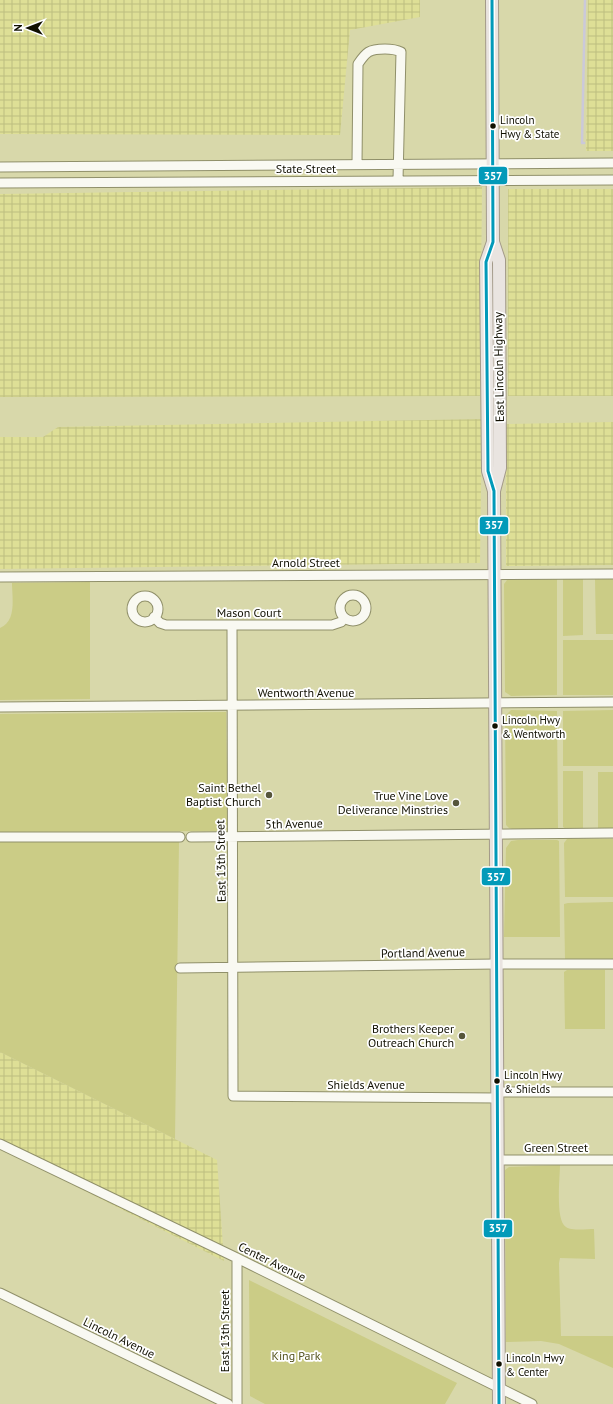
<svg xmlns="http://www.w3.org/2000/svg" width="613" height="1404" font-family="'PT Sans',sans-serif">
<style>
.industrial{fill:url(#industrial-grid)}
.green{fill:#cbcc86}
.lines{fill:none;stroke-linecap:round;stroke-linejoin:round}
.stream{stroke:#cbc9da;stroke-width:2.5}
.minor-casing{stroke:#90906a;stroke-width:11}
.major-casing{stroke:#a39a89;stroke-width:14}
.minor{stroke:#f9f9f2;stroke-width:9}
.major{stroke:#e9e4e0;stroke-width:12}
.bus-1-casing{stroke:#fff;stroke-width:6}
.bus-1{stroke:#029ab9;stroke-width:3}
.bus-dot{fill:#100f00;stroke:#fff;stroke-width:1.5}
.poi-dot{fill:#56553b;stroke:#fff;stroke-width:1.5}
.labels{text-anchor:middle;stroke-width:3.5;stroke-linejoin:round;paint-order:stroke}
.bus-label{font-size:11px;fill:#100f00;stroke:#fff;text-anchor:start}
.street-label{font-size:12px;fill:#100f00;stroke:#fff}
.poi-label{font-size:12px;fill:#100f00;stroke:#fff;text-anchor:end}
.park-label{font-size:12px;fill:#55541e;stroke:#fff}
.line-badge{stroke:#fff;stroke-width:1.5}
.badge-label{font-size:11px;text-anchor:middle;font-weight:bold;fill:#fff}
</style>
<defs>
<pattern id="industrial-grid" width="8" height="8" patternUnits="userSpaceOnUse"><rect width="8" height="8" fill="#dedf96"/><path d="M0 4h8M4 0v8" fill="none" stroke="#bdbe80"/></pattern>
</defs>
<rect width="100%" height="100%" fill="#d8d8aa"/>
<path class="industrial" d="M0,0H420V17L350,30L340,135L0,134Z
M588,0H613V151H586Z
M482,187L480,396L0,397V194Z
M508,189H613V396H508Z
M482,419L480,563L0,569V437H43L58,427Z
M613,422V565L506,566V424Z
M0,1052L217,1160L224,1261L0,1148Z"/>
<path class="green" d="M557,579V695L511,696L505,692V688L504,584L507,580Z
M563,579H583V635L563,636Z
M595,579H613V634H596Z
M90,582V699L0,700V628C17,621 12,597 12,583Z
M563,640H613V695H563Z
M511,710L557,711L558,828L556,830L512,829L509,828L506,825L505,716Z
M613,710V766H563V711Z
M226,712L228,827L225,831L0,832V714Z
M563,771H583V828L566,829L563,827Z
M598,772H613V829H598Z
M567,839H613V897H565L564,843Z
M518,840H557L559,841L560,937H504L506,848L511,841Z
M0,841H179L175,1139L0,1052Z
M613,902V960L566,961L565,959L564,904L568,903Z
M567,970H605V1029H565L564,972Z
M560,1165C560,1178 555,1220 566,1227C571,1231 588,1229 594,1229L595,1259L560,1258L559,1263L561,1336H613V1368L559,1344L541,1341L506,1342L505,1170L509,1167Z
M249,1280L457,1383L445,1404H265L250,1396Z"/>
<g class="lines">
<path class="stream" d="M584,143H582L585,0"/>
<g class="minor-casing">
<path id="minor" d="M357,164L358,64C366,52 369,49 385,49C391,49 395,49 401,52L398,180
M0,167L613,163
M0,183L613,180
M0,577L613,574
M340 608a13 13 0 1 1 26 0a13 13 0 1 1-26 0Z
M132 609a13 13 0 1 1 26 0a13 13 0 1 1-26 0Z
M154,617L160,623L166,625H332L341,622L345,618
M232,625L233,1096L498,1098
M0,707L613,702
M0,837H180
M191,837L613,833
M180,968L497,964H613
M498,1092H613
M0,1144L237,1258L532,1404
M498,1160H613
M0,1293L228,1404
M237,1404V1258"/>
</g>
<g class="major-casing">
<path id="major" d="M492,0L493,242L499,260L500,468L494,491L499,1404
M493,242L486,262L488,471L494,491"/>
</g>
<use href="#minor" class="minor"/>
<use href="#major" class="major"/>
<g class="bus-1-casing">
<path id="bus-1" d="M492,0L493,242L486,262L488,471L494,491L499,1404"/>
</g>
<use href="#bus-1" class="bus-1"/>
</g>
<g class="bus-dot">
<circle cx="493" cy="126" r="3.5"/>
<circle cx="495" cy="726" r="3.5"/>
<circle cx="497" cy="1081" r="3.5"/>
<circle cx="499" cy="1364" r="3.5"/>
</g>
<g class="poi-dot">
<circle cx="269" cy="795" r="4"/>
<circle cx="456" cy="803" r="4"/>
<circle cx="462" cy="1036" r="4"/>
</g>
<g class="labels">
<g class="bus-label">
<text x="500" y="124">Lincoln<tspan x="500" dy="14">Hwy &amp; State</tspan></text>
<text x="502" y="724">Lincoln Hwy<tspan x="502" dy="14">&amp; Wentworth</tspan></text>
<text x="504" y="1079">Lincoln Hwy<tspan x="504" dy="14">&amp; Shields</tspan></text>
<text x="506" y="1362">Lincoln Hwy<tspan x="506" dy="14">&amp; Center</tspan></text>
</g>
<g class="street-label">
<text x="306" y="173">State Street</text>
<text transform="translate(499 367) rotate(-91)" y="4">East Lincoln Highway</text>
<text x="306" y="567">Arnold Street</text>
<text x="249" y="617">Mason Court</text>
<text x="306" y="697">Wentworth Avenue</text>
<text transform="translate(294 824) rotate(-1)" y="4">5th Avenue</text>
<text transform="translate(221 861) rotate(-91)" y="4">East 13th Street</text>
<text transform="translate(423 953) rotate(-1)" y="4">Portland Avenue</text>
<text x="366" y="1089">Shields Avenue</text>
<text x="556" y="1152">Green Street</text>
<text transform="translate(272 1262) rotate(26)" y="4">Center Avenue</text>
<text transform="translate(225 1331) rotate(-90)" y="4">East 13th Street</text>
<text transform="translate(119 1338) rotate(26)" y="4">Lincoln Avenue</text>
</g>
<g class="poi-label">
<text x="261" y="792">Saint Bethel<tspan x="261" dy="14">Baptist Church</tspan></text>
<text x="448" y="800">True Vine Love<tspan x="448" dy="14">Deliverance Minstries</tspan></text>
<text x="454" y="1033">Brothers Keeper<tspan x="454" dy="14">Outreach Church</tspan></text>
</g>
<g class="park-label">
<text x="296" y="1360">King Park</text>
</g>
</g>
<g class="line-badge">
<rect x="478" y="166" width="30" height="19" rx="4" fill="#029ab9"/>
<rect x="479" y="516" width="30" height="19" rx="4" fill="#029ab9"/>
<rect x="481" y="867" width="30" height="19" rx="4" fill="#029ab9"/>
<rect x="483" y="1219" width="30" height="19" rx="4" fill="#029ab9"/>
</g>
<g class="badge-label">
<text x="493" y="180">357</text>
<text x="494" y="529">357</text>
<text x="496" y="881">357</text>
<text x="498" y="1232">357</text>
</g>
<g transform="translate(28 28) rotate(270)" stroke="#ffffff" stroke-width="3" paint-order="stroke">
<path d="M0-3L7 15L0 10L-7 15Z" fill="#100f00"/>
<text y="-6" font-size="11" font-weight="bold" text-anchor="middle" fill="#100f00">N</text>
</g>
</svg>
